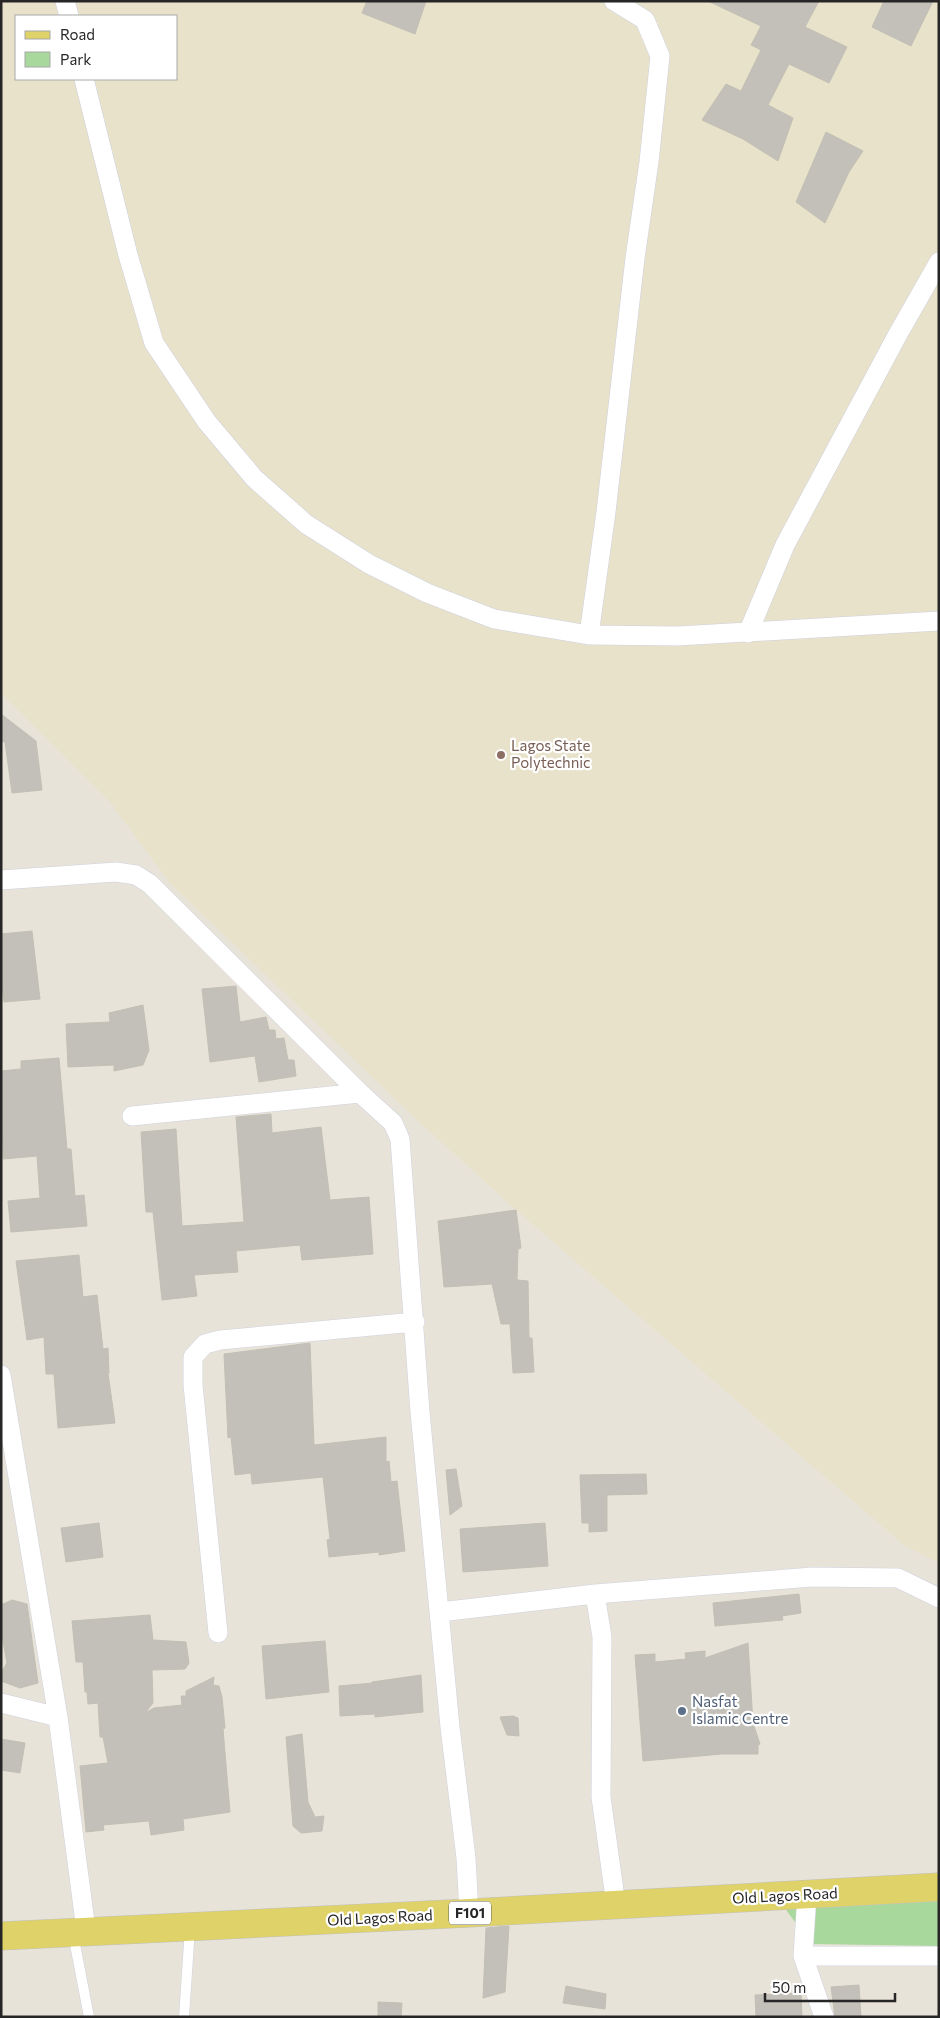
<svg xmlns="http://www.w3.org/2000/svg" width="940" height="2018" font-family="Commissioner,sans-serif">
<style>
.education{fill:#e8e2ca;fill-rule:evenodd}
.green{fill:#a9d89c}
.building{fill:#c3c0b9;stroke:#c2bfb4}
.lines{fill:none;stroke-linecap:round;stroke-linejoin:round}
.lane-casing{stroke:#cfd0de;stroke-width:11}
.street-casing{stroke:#cfd0de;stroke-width:20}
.primary-casing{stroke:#c2c2c2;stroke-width:29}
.lane{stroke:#fff;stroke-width:10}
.street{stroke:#fff;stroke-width:19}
.primary{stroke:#ded268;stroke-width:28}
.education-dot{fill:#8d6e63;stroke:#fff;stroke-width:2}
.service-dot{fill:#5c6f8a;stroke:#fff;stroke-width:2}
.labels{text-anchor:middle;stroke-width:4.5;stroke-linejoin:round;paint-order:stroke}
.shield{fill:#fff;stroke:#676767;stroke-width:1}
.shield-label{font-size:14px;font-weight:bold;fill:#262626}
.education-label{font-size:15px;fill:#785e54;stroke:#fff;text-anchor:start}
.service-label{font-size:15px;fill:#4e5e75;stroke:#fff;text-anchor:start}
.street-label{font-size:15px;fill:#262626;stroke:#fff}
</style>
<rect width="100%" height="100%" fill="#e8e3d9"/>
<path class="education" d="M1,1H939V1563L905,1546L516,1210L417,1120L170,883L109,801L1,693ZM16,16H176V79H16Z"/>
<path class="green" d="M939,1899V1946L811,1944L784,1907Z"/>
<path class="building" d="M367,1H426L415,34L362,13Z
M708,1H819L805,27L847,47L829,83L789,64L768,105L793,118L778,161L743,139L702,120L726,84L741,91L761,50L751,45L761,26Z
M884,1H933L911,46L872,27Z
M826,132L863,151L849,172L825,223L796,202Z
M1,714L36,741L42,790L12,793L5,742L1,741Z
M32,931L40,999L4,1002L1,977V934Z
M236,986L240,1022L266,1017L269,1030H275L276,1039L284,1038L288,1060H294L296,1076L259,1082L255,1056L210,1062L202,989Z
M143,1005L149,1050L143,1065L114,1071V1065L68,1067L66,1024L110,1022L109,1013Z
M59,1058L67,1149H71L75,1196L84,1195L87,1226L11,1232L8,1201L40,1198L37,1156L3,1159L1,1071L21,1069V1061Z
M271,1114L272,1133L321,1127L330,1200L369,1197L373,1254L302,1260L300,1245L236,1251L238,1272L194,1275L197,1296L162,1300L153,1212H146L141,1132L176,1129L182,1226L244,1222L236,1117Z
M516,1210L521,1248L518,1249L517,1280L528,1281L529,1338H532L534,1372L513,1373L510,1324H501L492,1284L444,1287L438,1221Z
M79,1255L83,1297L97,1295L103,1349L108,1348L109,1373H108L115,1423L58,1428L54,1374H46L44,1337L27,1340L16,1261Z
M310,1343L314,1445L386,1437V1462L389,1461L391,1482L397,1481L405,1551L379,1555V1552L329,1557L327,1540L330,1539L323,1477L252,1484L251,1473L235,1475L231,1437L228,1438L224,1354Z
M456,1469L462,1506L450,1515L446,1470Z
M646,1474L647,1494L607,1495V1531L589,1532V1523H582L580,1475Z
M99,1523L103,1557L66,1562L61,1528Z
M545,1523L548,1566L463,1572L460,1529Z
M799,1594L801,1613L782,1616L783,1620L715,1626L713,1603Z
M12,1600L27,1604L38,1683L20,1688L1,1681V1673L7,1663L1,1630V1605Z
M150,1615L153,1640L186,1642L189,1663L185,1669L152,1670L153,1703L145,1713L154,1708L182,1705L181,1696H186V1691L214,1677L213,1685L219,1686L222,1697L225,1728L223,1729L230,1812L183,1819L184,1830L151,1835L149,1821L103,1825L104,1830L86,1832L80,1766L108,1763L103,1737H100L98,1703L88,1704L87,1692H85L83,1662H76L72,1621Z
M325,1641L329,1692L266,1699L262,1646Z
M748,1643L753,1723L760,1744L758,1745V1754H722L643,1761L635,1655L655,1654V1662L686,1659L685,1653L705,1651V1658Z
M421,1675L423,1712L375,1717V1714L340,1716L339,1686L372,1683V1682Z
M513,1716L518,1718L519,1736L507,1735L500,1717Z
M302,1734L308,1802L315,1817L324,1816L322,1831L301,1833L293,1826L286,1737Z
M1,1739L25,1743L20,1773L1,1770Z
M509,1926L505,1992L483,1998L486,1928Z
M859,1985L861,2017H835L831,1987Z
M566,1986L606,1994L605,2009L563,2003Z
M801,1993L802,2017H756L755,1995Z
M378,2002L402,2003L401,2017H378Z"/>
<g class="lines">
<g class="lane-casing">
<path id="lane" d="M73,1934L89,2017
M184,2017L190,1928"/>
</g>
<g class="street-casing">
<path id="street" d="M65,1L69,16
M84,79L128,255L154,343L207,422L254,478L306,524L369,564L427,593L494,619L589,635L678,636L939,621
M748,633L785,545L898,334L939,262
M589,635L606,512L635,258L649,162L660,56L645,20L614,1
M1,880L116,872L136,875L150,884L360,1093L393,1123L400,1139L420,1412L450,1727L466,1858L469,1913
M132,1116L360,1093
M1,1375L58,1717L86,1930
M595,1594L602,1637L601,1797L616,1905
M440,1612L595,1594L812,1577L898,1578L939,1598
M218,1633L193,1385V1357L205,1344L220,1340L415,1322
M1,1703L58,1717
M807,1895L803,1956L824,2017
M803,1956H939"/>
</g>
<g class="primary-casing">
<path id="primary" d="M1,1936L469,1913L939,1887"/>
</g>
<use href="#lane" class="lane"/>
<use href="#street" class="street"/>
<use href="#primary" class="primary"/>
</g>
<circle class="education-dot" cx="501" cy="755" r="5"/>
<circle class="service-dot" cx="682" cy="1711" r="5"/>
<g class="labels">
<rect class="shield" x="449" y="1901.5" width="42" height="23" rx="4"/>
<g class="shield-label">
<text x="470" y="1918">F101</text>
</g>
<g class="education-label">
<text x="511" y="751">Lagos State<tspan x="511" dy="17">Polytechnic</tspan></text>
</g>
<g class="service-label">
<text x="692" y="1707">Nasfat<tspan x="692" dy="17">Islamic Centre</tspan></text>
</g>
<g class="street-label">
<text transform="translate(785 1896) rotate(-3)" y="5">Old Lagos Road</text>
<text transform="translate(380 1918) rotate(-3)" y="5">Old Lagos Road</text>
</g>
</g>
<rect width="940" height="2018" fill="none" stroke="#262626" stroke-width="5"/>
<rect x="15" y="15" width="162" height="65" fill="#ffffff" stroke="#a8a8a8"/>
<rect x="25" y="31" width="25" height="8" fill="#ded268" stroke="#a8a8a8"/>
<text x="60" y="40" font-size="15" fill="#262626">Road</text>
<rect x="25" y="52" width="25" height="15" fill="#a9d89c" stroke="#a8a8a8"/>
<text x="60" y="65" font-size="15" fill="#262626">Park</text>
<path d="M765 1993v8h130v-8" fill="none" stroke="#262626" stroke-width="2.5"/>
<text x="772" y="1993" font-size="15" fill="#262626" stroke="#ffffff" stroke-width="4" paint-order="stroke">50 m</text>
</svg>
